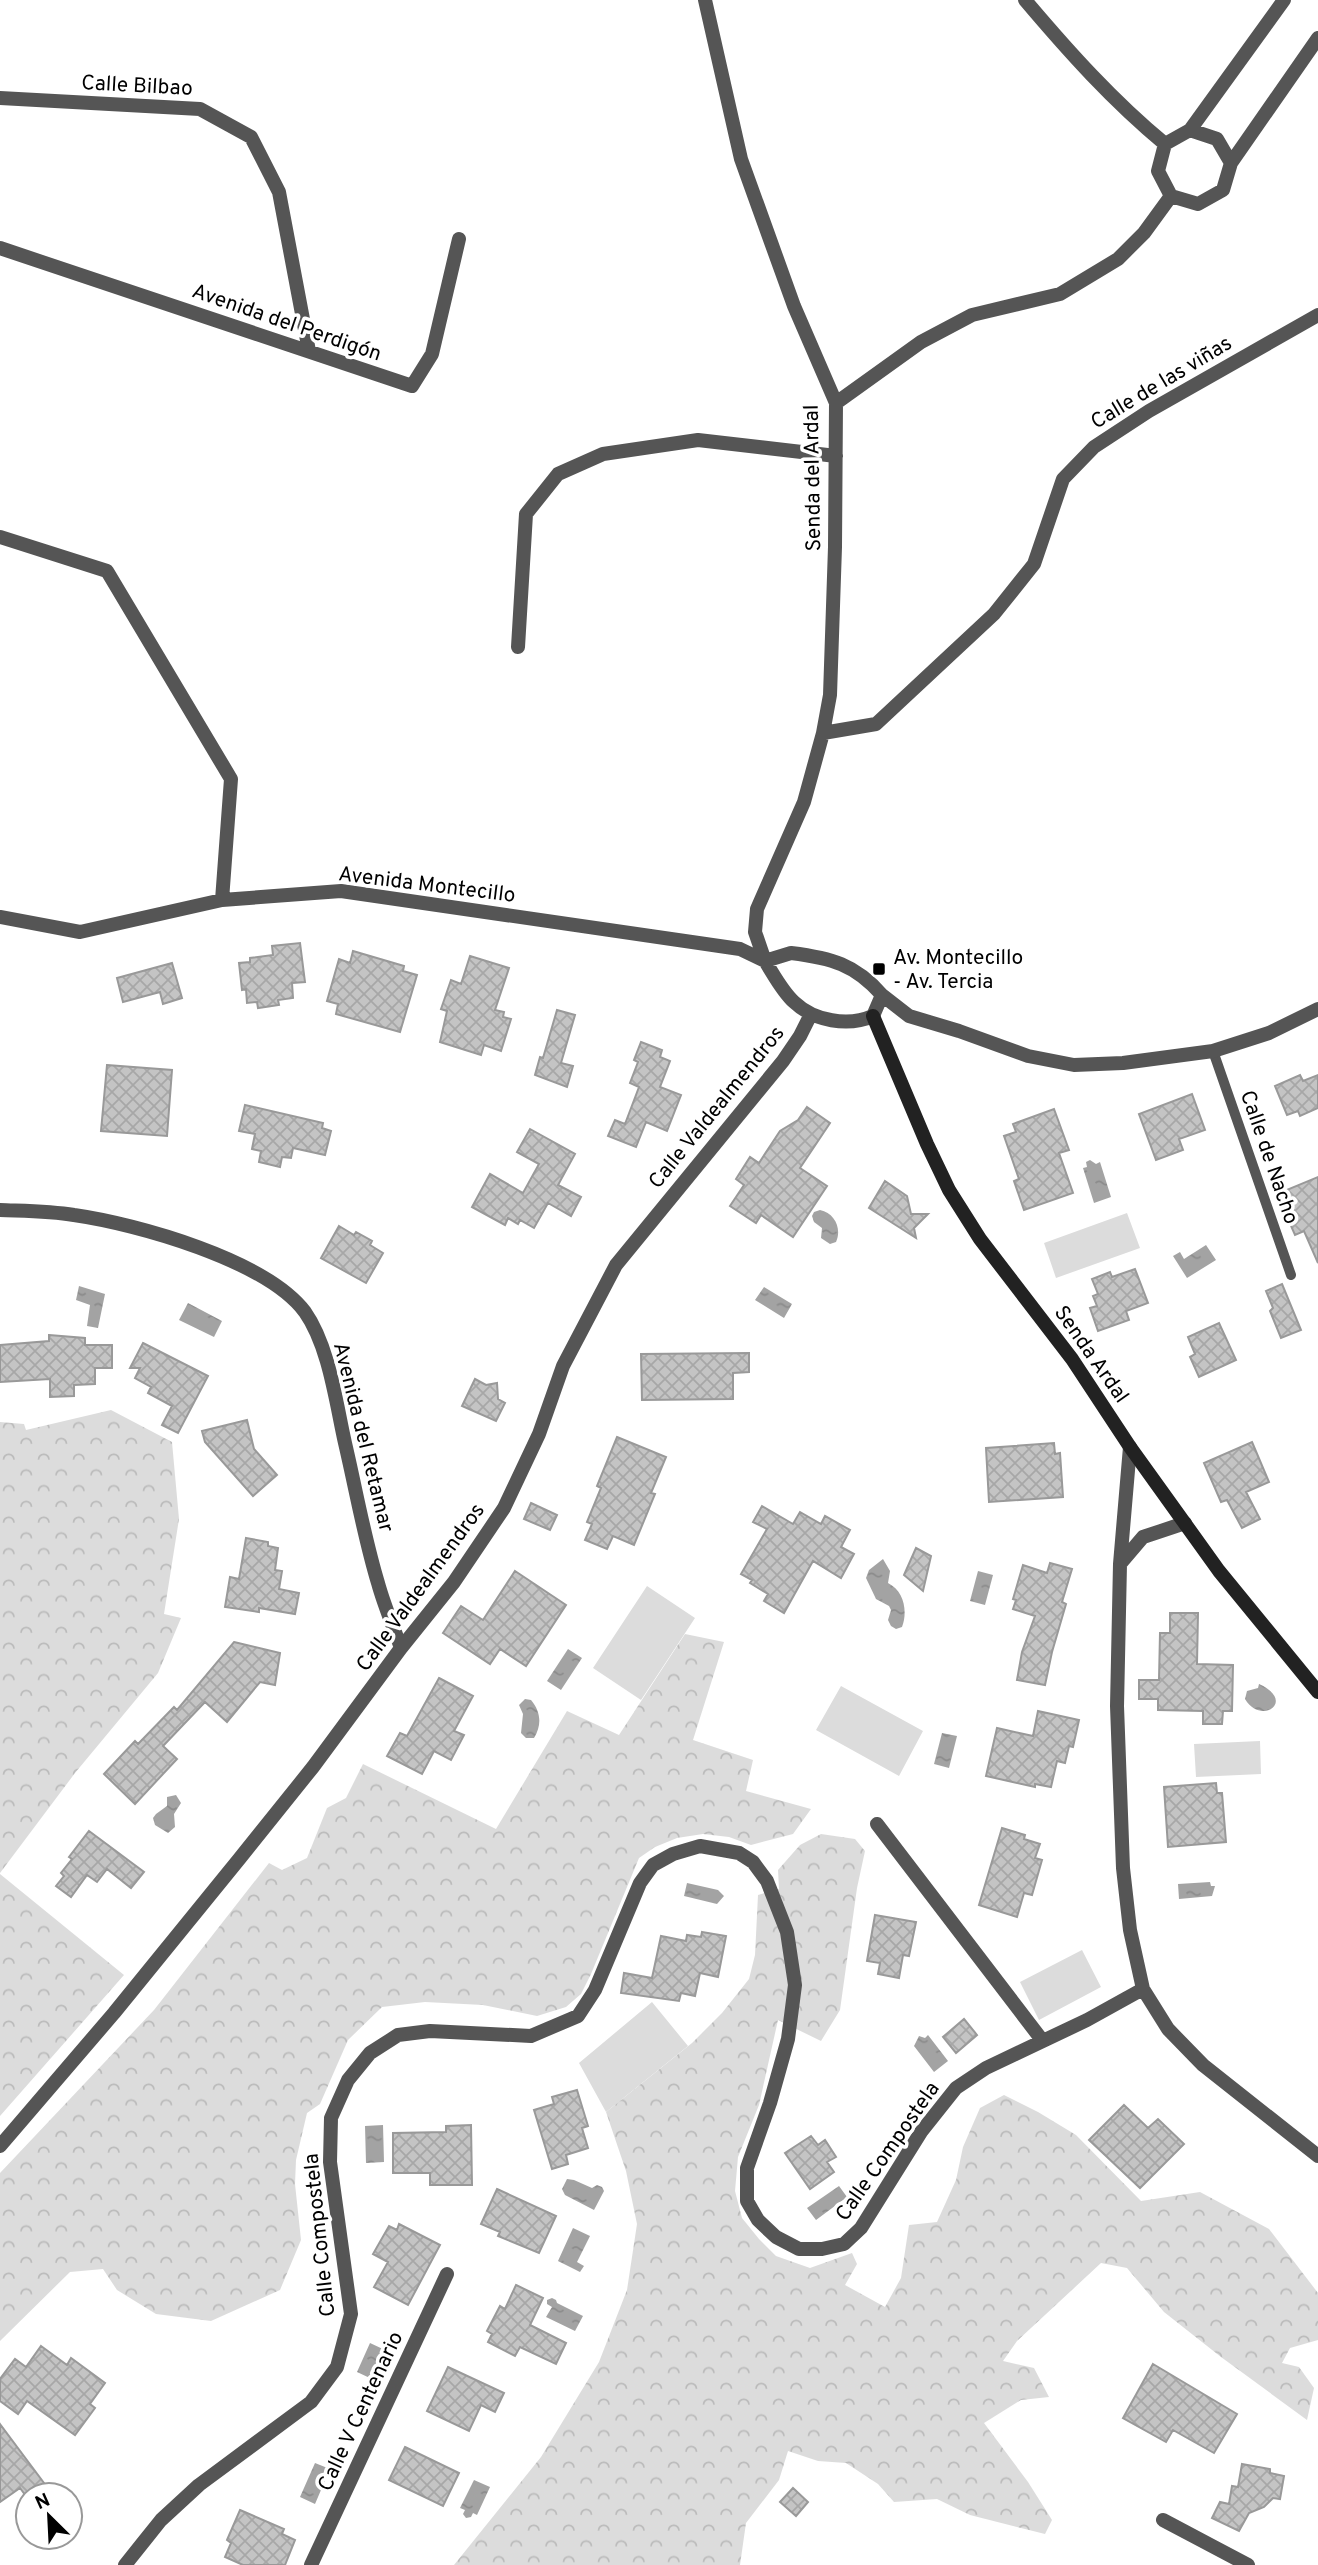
<svg xmlns="http://www.w3.org/2000/svg" width="1318" height="2565" font-family="Overpass,sans-serif">
<style>
.grass{fill:#dcdcdc}
.forest{fill:url(#forest-crowns)}
.water{fill:url(#water-ripples)}
.building{fill:url(#building-cross-hatch);stroke:#999;stroke-width:2}
.lines{fill:none;stroke-linecap:round;stroke-linejoin:round}
.lane{stroke:#555;stroke-width:10}
.street{stroke:#555;stroke-width:14}
.secondary{stroke:#222;stroke-width:14}
.poi-dot{fill:#000;stroke:#fff;stroke-width:2.5}
.labels{text-anchor:middle;stroke-width:7;stroke-linejoin:round;paint-order:stroke}
.street-label{font-size:21px;fill:#000;stroke:#fff}
.poi-label{font-size:21px;fill:#000;stroke:#fff;text-anchor:start}
</style>
<defs>
<pattern id="forest-crowns" width="20" height="18" patternUnits="userSpaceOnUse" patternTransform="scale(1.75)"><rect width="20" height="18" fill="#dcdcdc"/><path d="M2 6a3 3 0 1 1 6 0M12 15a3 3 0 1 1 6 0" fill="none" stroke="#bbb"/></pattern>
<pattern id="water-ripples" width="26" height="14" patternUnits="userSpaceOnUse" patternTransform="scale(1.75)"><rect width="26" height="14" fill="#a3a3a3"/><path d="M2 4q2-2 4 0t4 0M15 11q2-2 4 0t4 0" fill="none" stroke="#8b8b8b"/></pattern>
<pattern id="building-cross-hatch" width="8" height="8" patternUnits="userSpaceOnUse" patternTransform="scale(1.75)"><rect width="8" height="8" fill="#c4c4c4"/><path d="M0 0l8 8M0 8l8-8" fill="none" stroke="#a7a7a7"/></pattern>
</defs>
<rect width="100%" height="100%" fill="#fff"/>
<path class="grass" d="M1127,1213L1140,1248L1056,1278L1044,1243Z
M647,1586L695,1618L641,1700L593,1668Z
M841,1686L923,1731L899,1776L816,1730Z
M1260,1741L1261,1774L1196,1777L1194,1744Z
M1082,1950L1101,1987L1039,2020L1020,1982Z
M652,2002L688,2046L606,2112L579,2063Z"/>
<path class="forest" d="M111,1410L172,1442L179,1519L164,1614L181,1618L158,1673L75,1773L0,1873V1422L24,1424L26,1430Z
M685,1634L724,1642L693,1740L753,1760L746,1791L811,1809L793,1834L751,1845L729,1837L703,1834L677,1838L655,1847L639,1858L591,1974L581,1994L566,2007L537,2016L483,2005L425,2002L382,2007L348,2040L320,2104L307,2113L296,2160L295,2184L301,2240L280,2290L211,2321L156,2314L117,2290L103,2269L70,2272L0,2341V2173L154,2010L269,1863L282,1870L307,1858L327,1808L346,1798L363,1764L496,1829L567,1711L619,1735Z
M821,1834L855,1839L865,1851L857,1888L840,2010L821,2041L778,2020L759,2105L738,2157L735,2191L742,2218L759,2239L776,2256L810,2268L852,2253L857,2264L845,2285L885,2307L901,2278L909,2225L937,2222L956,2180L963,2147L980,2108L1004,2095L1038,2112L1076,2135L1141,2201L1200,2192L1269,2229L1318,2293V2340L1290,2348L1282,2363L1299,2367L1314,2388L1307,2420L1221,2357L1164,2312L1127,2268L1101,2263L1017,2341L1003,2361L1034,2368L1049,2397L1021,2400L984,2423L1028,2482L1052,2520L1045,2534L970,2515L937,2499L894,2502L878,2484L846,2463L818,2461L788,2451L779,2480L746,2523L740,2565H454L541,2457L599,2362L627,2290L637,2224L626,2171L606,2112L692,2043L722,2013L749,1979L755,1955L758,1895L779,1889L778,1870L800,1845Z
M0,1874L124,1975L0,2116Z"/>
<path class="water" d="M1090,1160L1096,1164L1100,1162L1111,1197L1094,1203L1083,1168L1087,1167L1086,1162Z
M820,1210C835,1213 842,1229 836,1242L830,1244L821,1238L822,1228L814,1222L812,1216L814,1212Z
M1206,1245L1216,1260L1187,1278L1173,1256L1180,1252L1184,1259Z
M79,1286L105,1294L98,1328L87,1326L90,1305L76,1300Z
M764,1287L792,1304L784,1318L755,1300Z
M188,1303L222,1321L214,1337L179,1320Z
M883,1559L890,1571L888,1583C904,1591 908,1611 902,1627L896,1629L891,1626L888,1620L891,1610L889,1606L876,1599L866,1578L869,1570Z
M978,1571L993,1575L985,1605L970,1601Z
M568,1649L582,1658L561,1690L547,1681Z
M1259,1684C1297,1701 1261,1726 1245,1699L1247,1691L1258,1688Z
M525,1699L531,1700C541,1712 542,1725 534,1738H526L521,1733L523,1714L519,1705Z
M942,1733L957,1736L949,1768L934,1764Z
M176,1795L181,1803L174,1814L175,1827L168,1833L155,1825L153,1818L156,1814L167,1806V1797Z
M1210,1882L1211,1886H1215L1212,1896L1179,1899L1178,1884Z
M687,1883L718,1890L724,1896L717,1904L684,1896Z
M928,2035L948,2061L934,2072L914,2046L919,2036L925,2038Z
M383,2125L384,2162L366,2163L365,2126Z
M567,2179L574,2180L592,2188L597,2185L602,2187L604,2191L594,2210L565,2195L562,2189Z
M839,2186L847,2197L816,2220L807,2208Z
M573,2228L590,2236L577,2262L584,2266L580,2272L558,2261Z
M552,2298L556,2300L557,2303L583,2316L575,2331L546,2317L552,2307L547,2304V2300Z
M370,2343L385,2350L372,2379L357,2372Z
M315,2463L330,2469L315,2504L300,2497Z
M474,2480L490,2487L477,2515L473,2513L471,2517L466,2518L463,2514L465,2510L460,2508Z"/>
<path class="building" d="M300,943L305,982L292,983L293,998L278,1000L279,1005L258,1008L257,1002L247,1003L246,989L242,990L239,963L250,962V958L273,955L272,946Z
M353,951L404,966L403,971L417,975L400,1032L336,1014L338,1004L327,1001L339,959L350,963Z
M470,956L509,968L495,1010L504,1012L503,1017L511,1019L501,1051L484,1045L481,1055L440,1042L447,1011L441,1009L451,980L461,984Z
M172,963L182,998L163,1004L160,992L123,1002L117,978Z
M557,1010L575,1015L561,1063L573,1066L567,1087L535,1075L540,1057L543,1058Z
M641,1042L662,1050L660,1057L670,1061L660,1087L681,1095L667,1131L646,1122L636,1147L608,1136L615,1120L625,1124L639,1087L630,1083L638,1062L634,1060Z
M107,1065L172,1070L167,1136L101,1131Z
M1300,1075L1303,1081L1318,1075V1108L1300,1116L1298,1111L1287,1115L1275,1086Z
M1192,1094L1205,1130L1179,1139L1183,1150L1156,1160L1139,1114Z
M245,1105L323,1123L322,1128L331,1131L325,1155L293,1148L291,1158L282,1157L280,1167L259,1162L261,1151L252,1149L255,1134L239,1131Z
M807,1107L830,1123L800,1168L827,1186L793,1237L761,1215L756,1223L730,1206L744,1185L736,1179L750,1157L759,1163L780,1131L798,1120Z
M1054,1109L1069,1150L1059,1153L1073,1193L1024,1210L1014,1181L1019,1179L1004,1136L1016,1132L1013,1124Z
M530,1129L575,1154L558,1185L581,1197L571,1216L548,1203L534,1228L520,1220L518,1224L508,1218L505,1225L472,1207L490,1174L523,1193L539,1164L517,1152Z
M1318,1177V1263L1304,1231L1295,1235L1277,1194Z
M885,1181L907,1196L911,1214H928L914,1228L916,1238L869,1208Z
M339,1226L354,1235L356,1232L372,1241L370,1245L383,1253L366,1283L321,1258Z
M1135,1269L1148,1303L1126,1311L1129,1320L1098,1331L1090,1308L1097,1306L1093,1296L1098,1294L1092,1279L1110,1272L1112,1277Z
M1282,1284L1301,1330L1281,1338L1270,1311L1273,1308L1266,1291Z
M1219,1323L1236,1360L1199,1377L1190,1357L1195,1354L1188,1337Z
M49,1335L85,1338V1345H112V1368H95V1384L74,1385V1396L50,1397V1379L0,1382V1345L49,1341Z
M143,1343L208,1376L178,1433L162,1425L172,1406L148,1393L151,1387L135,1378L140,1368H130Z
M749,1353V1372L733,1373V1399L642,1400L641,1354Z
M475,1379L486,1385L497,1383L498,1399L505,1403L496,1421L462,1406Z
M247,1420L254,1449L277,1475L253,1496L205,1442L202,1431Z
M617,1437L666,1457L651,1493L655,1494L634,1545L613,1536L607,1549L585,1540L592,1524L587,1522L601,1488L597,1486Z
M1252,1442L1269,1482L1246,1492L1260,1519L1242,1528L1227,1500L1221,1502L1204,1463Z
M1054,1443L1055,1454L1060,1453L1063,1497L989,1502L986,1448Z
M531,1503L557,1515L550,1530L524,1519Z
M762,1506L793,1524L800,1512L821,1524L825,1516L850,1530L841,1547L854,1554L841,1578L813,1561L784,1613L764,1601L768,1594L750,1583L752,1580L741,1574L767,1529L753,1522Z
M246,1538L268,1542V1546L278,1548L275,1570L282,1571L279,1589L299,1593L295,1614L259,1608V1612L225,1607L230,1577L239,1579Z
M916,1548L931,1556L923,1591L904,1575Z
M1050,1563L1072,1569L1062,1602L1066,1604L1052,1652L1045,1685L1017,1680L1022,1652L1035,1616L1013,1609L1016,1600L1013,1599L1023,1565L1047,1573Z
M515,1571L566,1605L526,1666L500,1649L490,1664L443,1633L461,1606L483,1620Z
M1170,1613H1198L1197,1664L1233,1665L1232,1711H1223L1222,1724H1203V1711L1158,1710V1699H1139V1680H1159L1160,1633H1170Z
M234,1642L280,1653L275,1685L260,1682L227,1722L205,1702L163,1746L177,1759L135,1804L104,1774L135,1741L138,1744L174,1707L177,1710Z
M439,1678L473,1696L454,1731L464,1735L451,1760L434,1751L422,1774L387,1756L400,1733L407,1736Z
M1038,1711L1079,1720L1073,1747L1069,1746L1065,1763L1057,1761L1051,1787L1035,1784V1787L986,1776L997,1728L1033,1736Z
M1216,1783L1217,1793H1222L1226,1842L1168,1847L1164,1787Z
M1002,1828L1025,1835L1024,1839L1040,1844L1035,1858L1042,1860L1032,1895L1024,1893L1017,1917L979,1905Z
M89,1831L144,1872L131,1888L107,1869L97,1882L87,1875L71,1897L56,1886L64,1876L61,1873L72,1859L69,1857Z
M875,1915L916,1922L909,1956L903,1955L899,1978L878,1974L880,1963L867,1961Z
M702,1932L726,1936L718,1977L700,1973L695,1996L681,1993L679,2001L621,1993L624,1973L652,1978L661,1936L686,1941L687,1935L701,1937Z
M964,2019L977,2035L956,2053L943,2037Z
M577,2090L588,2126L582,2128L588,2148L566,2155L568,2164L552,2169L534,2110L554,2104L552,2097Z
M1124,2105L1148,2128L1158,2119L1184,2144L1140,2188L1089,2140Z
M471,2125L472,2185H430V2173H393V2133L446,2132V2126Z
M811,2136L818,2145L825,2140L836,2157L827,2162L834,2172L810,2189L785,2153Z
M497,2189L556,2216L539,2253L498,2236L500,2232L481,2224Z
M399,2224L440,2245L408,2305L374,2287L388,2262L373,2254L389,2226L397,2230Z
M516,2285L543,2298L530,2325L566,2343L556,2364L520,2347L515,2356L488,2342L492,2334L487,2331L500,2306L505,2309Z
M41,2346L67,2365L71,2358L105,2383L90,2404L95,2408L75,2435L27,2401L18,2414L0,2401V2379L15,2359L26,2367Z
M1153,2364L1237,2414L1214,2453L1173,2430L1166,2442L1123,2418Z
M448,2367L504,2393L495,2412L481,2405L469,2431L427,2411Z
M0,2424L44,2483L26,2496L20,2488L0,2502Z
M405,2447L459,2473L443,2506L389,2480Z
M1242,2464L1270,2469V2473L1284,2476L1280,2499L1273,2498L1264,2507L1249,2513L1239,2531L1212,2518L1220,2502L1229,2504L1232,2486L1238,2487Z
M793,2488L808,2502L796,2516L780,2502Z
M240,2510L284,2529L282,2534L295,2540L285,2565H243L225,2557L231,2543L227,2540Z"/>
<g class="lines">
<path class="lane" d="M1213,1051L1291,1275"/>
<path class="street" d="M705,0L741,159L794,306L836,403L835,547L830,695L823,733L804,802L757,909L755,932L765,961
M1025,0C1069,52 1113,101 1165,144
M0,98L200,109L251,137L279,192L309,351
M1190,130L1217,139L1231,163L1223,190L1198,204L1171,196L1158,171L1165,144Z
M1190,130L1284,0
M1231,163L1318,38
M0,248L412,386L432,354L459,239
M836,403L921,342L972,315L1060,294L1118,259L1144,233L1171,196
M0,537L107,571L231,779L222,900
M518,647L526,514L558,474L603,454L698,440L836,456
M823,733L876,724L994,614L1034,564L1063,479L1094,447L1149,411L1318,315
M0,917L80,932L222,900L341,891L740,949L765,961
M791,953C831,958 855,964 882,995L873,1016C848,1027 814,1021 794,1002C782,991 774,975 765,961Z
M882,995L909,1016L959,1031L1028,1056L1074,1065L1123,1063L1213,1051L1269,1033L1318,1009
M0,1210C24,1211 50,1211 74,1215C137,1224 266,1260 305,1312C329,1346 336,1403 345,1443C356,1490 364,1537 378,1583C384,1605 393,1626 401,1648
M1130,1447L1120,1564L1117,1706L1123,1868L1130,1930L1143,1989L1168,2029L1203,2065L1318,2156
M1120,1564L1143,1537L1185,1523
M877,1824L1042,2040
M0,2146L114,2013L240,1858L313,1767L401,1648L454,1582L504,1508L539,1434L563,1366L616,1265L783,1061L800,1036L811,1014
M1163,2520L1248,2565
M125,2565L161,2520L199,2485L311,2402L337,2367L351,2314L330,2162L331,2118L348,2080L370,2053L398,2035L430,2031L531,2036L578,2016L595,1990L640,1883L653,1865L673,1854L700,1846L739,1853L753,1862L767,1881L787,1932L795,1985L788,2039L770,2103L747,2168V2201L758,2220L776,2237L799,2249H822L844,2244L861,2228L921,2132L956,2088L986,2068L1087,2020L1143,1989
M311,2565L447,2274"/>
<path class="secondary" d="M873,1016L927,1144L949,1190L980,1239L1072,1359L1130,1447L1219,1571L1318,1692"/>
</g>
<rect class="poi-dot" x="872" y="962" width="14" height="14" rx="3.5"/>
<g class="labels">
<g class="street-label">
<text transform="translate(137 85) rotate(3)" y="7">Calle Bilbao</text>
<text transform="translate(287 322) rotate(19)" y="7">Avenida del Perdigón</text>
<text transform="translate(1161 382) rotate(-31)" y="7">Calle de las viñas</text>
<text transform="translate(812 478) rotate(-91)" y="7">Senda del Ardal</text>
<text transform="translate(427 884) rotate(7)" y="7">Avenida Montecillo</text>
<text transform="translate(716 1107) rotate(-51)" y="7">Calle Valdealmendros</text>
<text transform="translate(1270 1157) rotate(71)" y="7">Calle de Nacho</text>
<text transform="translate(1092 1354) rotate(55)" y="7">Senda Ardal</text>
<text transform="translate(364 1437) rotate(76)" y="7">Avenida del Retamar</text>
<text transform="translate(420 1587) rotate(-54)" y="7">Calle Valdealmendros</text>
<text transform="translate(887 2151) rotate(-55)" y="7">Calle Compostela</text>
<text transform="translate(319 2235) rotate(-96)" y="7">Calle Compostela</text>
<text transform="translate(360 2411) rotate(-65)" y="7">Calle V Centenario</text>
</g>
<g class="poi-label">
<text x="893" y="964">Av. Montecillo<tspan x="893" dy="24">- Av. Tercia</tspan></text>
</g>
</g>
<g transform="translate(49 2516) rotate(336)"><circle r="33" fill="#ffffff" stroke="#999999" stroke-width="2"/>
<path d="M0-5L12 26L0 18L-12 26Z" fill="#000000"/>
<text y="-10" font-size="19" font-weight="bold" text-anchor="middle" fill="#000000">N</text>
</g>
</svg>
